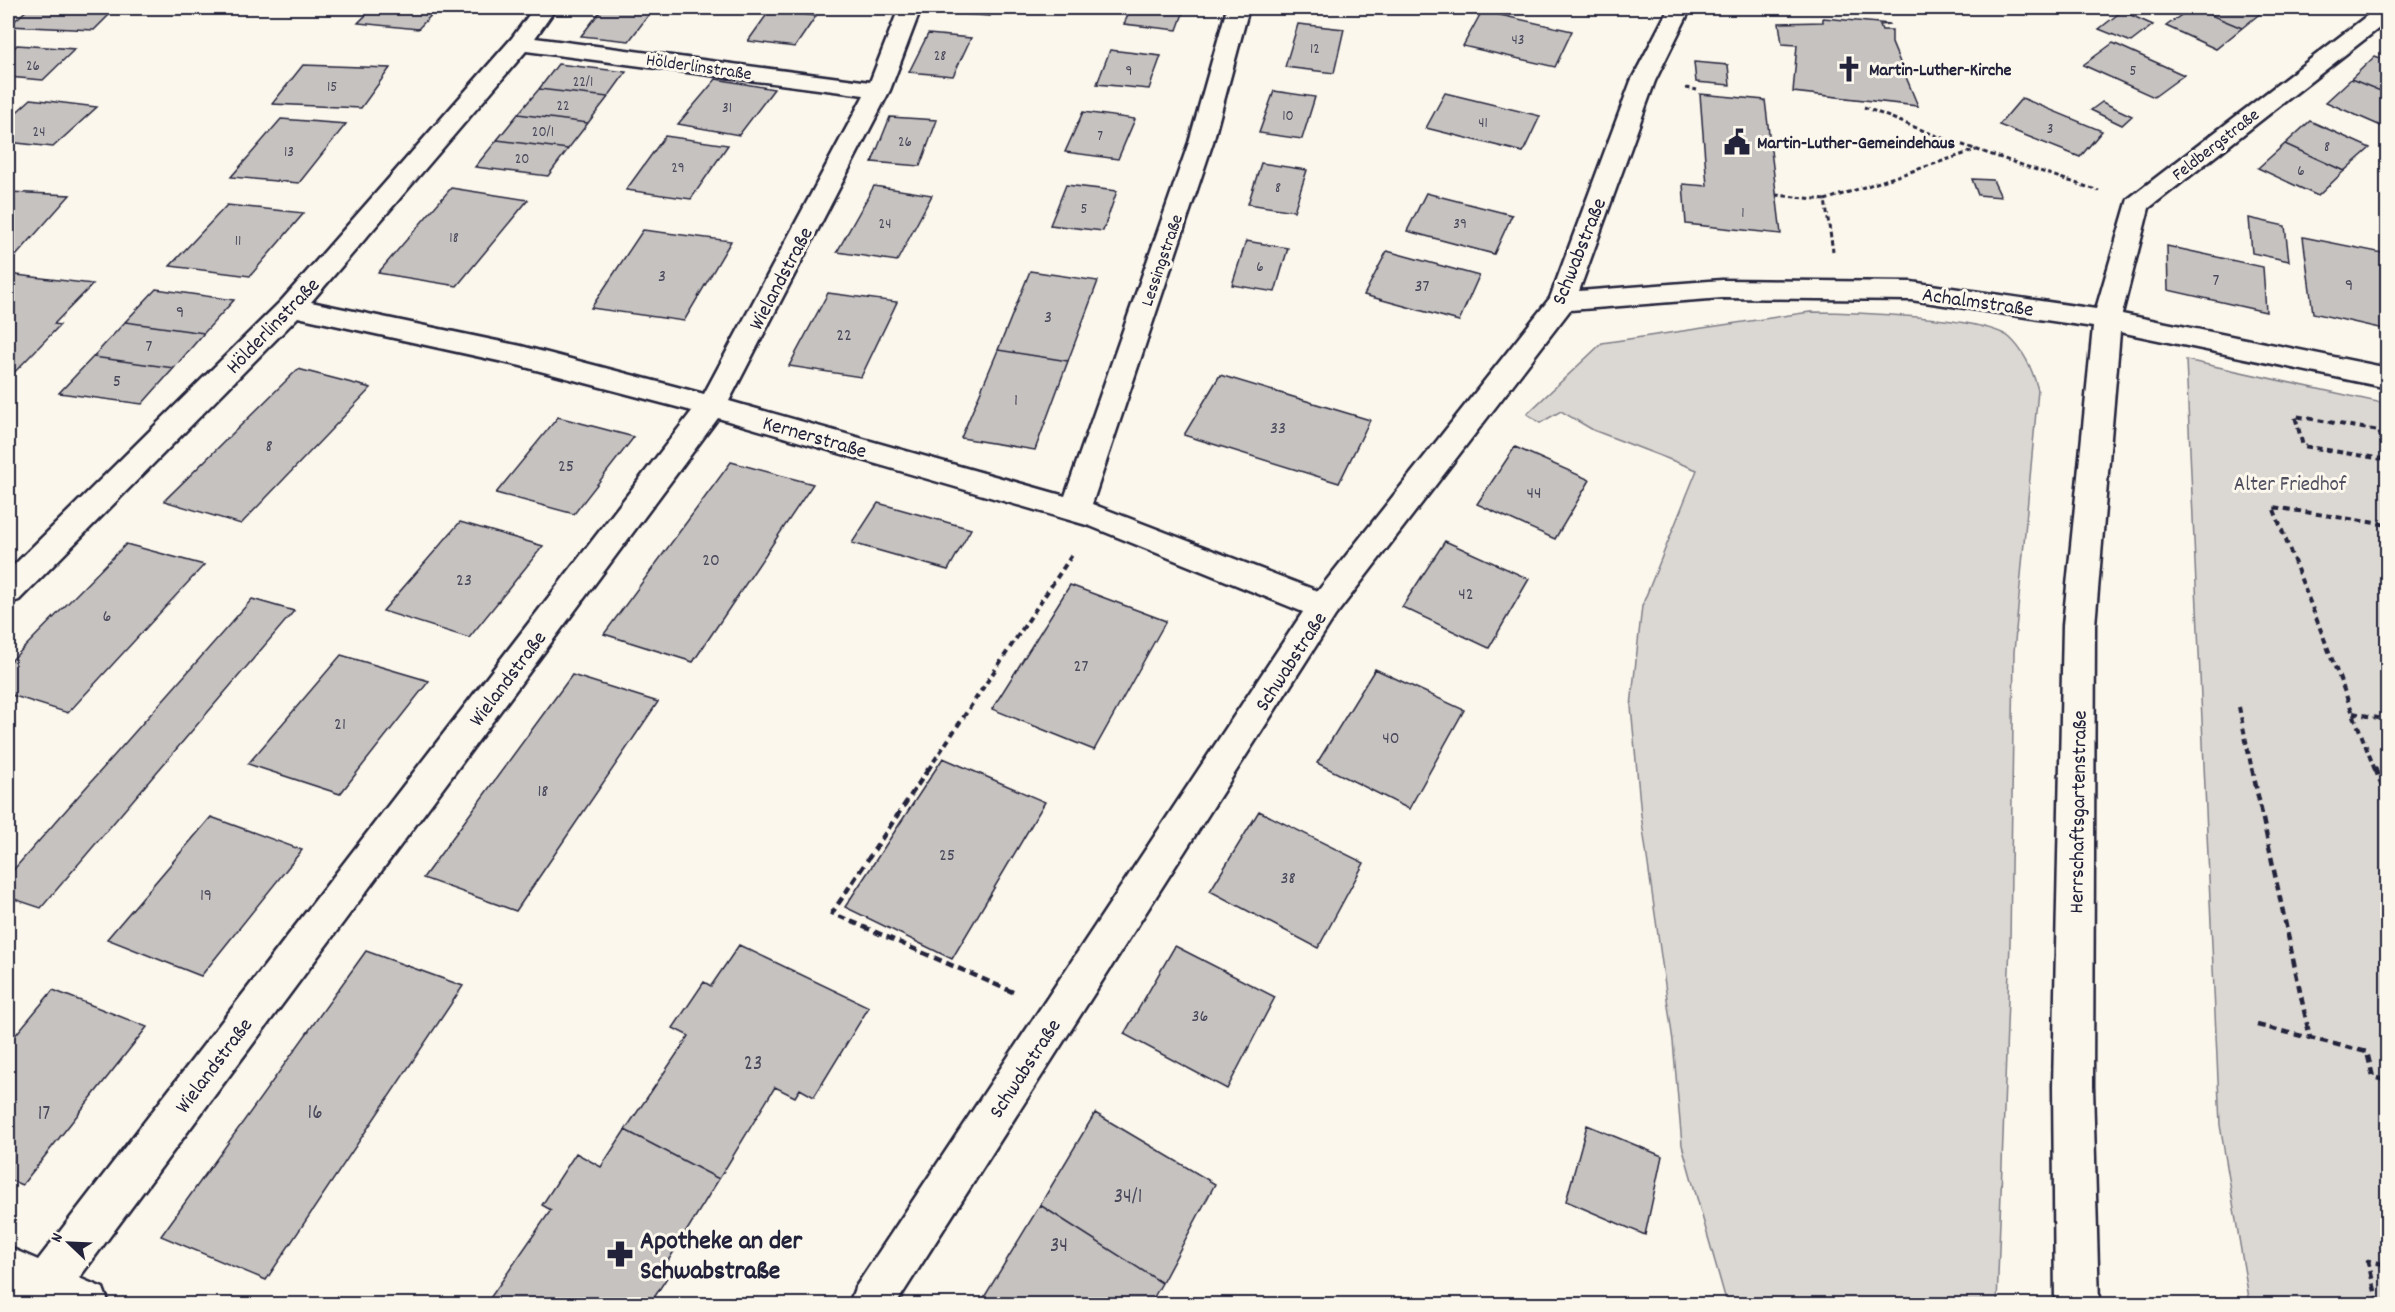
<svg xmlns="http://www.w3.org/2000/svg" width="2395" height="1312" font-family="Dekko,sans-serif">
<style>
.green{fill:#dbd8d3;stroke:#7e7d87;stroke-width:1.5}
.building{fill:#c6c2c0;stroke:#22223b;stroke-width:1.5}
.lines{fill:none;stroke-linecap:round;stroke-linejoin:round}
.minor-casing{stroke:#22223b;stroke-width:5}
.path-far2{stroke:#22223b;stroke-width:3;stroke-dasharray:4.5 3;stroke-linecap:butt}
.path-far1{stroke:#22223b;stroke-width:4;stroke-dasharray:6 4.5;stroke-linecap:butt}
.path{stroke:#22223b;stroke-width:4.5;stroke-dasharray:8 5;stroke-linecap:butt}
.minor{fill:#fbf7ec;fill-rule:evenodd}
.labels{text-anchor:middle;stroke-width:6;stroke-linejoin:round;paint-order:stroke}
.far-number-label{font-size:15px;fill:#4b4a5c}
.far-street-label{font-size:18px;fill:#22223b;stroke:#fbf7ec}
.far-poi-label{font-size:18px;font-weight:bold;fill:#22223b;stroke:#fbf7ec;text-anchor:start}
.number-label{font-size:18px;fill:#4b4a5c}
.street-label{font-size:21px;fill:#22223b;stroke:#fbf7ec}
.park-label{font-size:21px;fill:#505061;stroke:#fbf7ec}
.near-number-label{font-size:21px;fill:#4b4a5c}
.near-poi-label{font-size:26px;font-weight:bold;fill:#22223b;stroke:#fbf7ec;text-anchor:start}
</style>
<rect width="100%" height="100%" fill="#fbf7ec"/>
<filter id="ink" filterUnits="userSpaceOnUse"><feTurbulence type="fractalNoise" baseFrequency=".0167" numOctaves="2"/><feDisplacementMap in="SourceGraphic" scale="12" xChannelSelector="R" yChannelSelector="G"/><feConvolveMatrix kernelMatrix="1 2 1 2 8 2 1 2 1" color-interpolation-filters="sRGB"/></filter>
<g filter="url(#ink)">
<path class="green" d="M1810,312C1846,312 1986,316 2010,338C2025,352 2033,371 2038,390L2014,652L2010,942L1997,1304H1727L1682,1145L1673,1041L1641,815L1631,706L1642,606L1697,470L1593,430L1561,411L1540,423L1527,414L1602,343Z
M2186,360L2387,404V1304H2250L2220,1125Z"/>
<path class="building" d="M29,8H116L94,30L9,26Z
M373,8H438L418,29L358,23Z
M603,8H654L629,41L581,36Z
M932,8H993L990,16L930,12Z
M1131,8H1185L1177,30L1124,24Z
M2191,8H2194L2242,28L2216,49L2166,26Z
M2194,8H2267L2242,28Z
M770,10L816,16L795,47L748,41Z
M1482,11L1572,31L1555,67L1463,46Z
M2122,11L2153,25L2131,42L2099,29Z
M1823,18L1890,24L1880,25L1882,30H1892V43L1918,106L1793,92L1797,45L1782,44L1779,23L1823,22Z
M1298,24L1344,29L1334,73L1285,67Z
M928,34L971,38L953,76L909,72Z
M2113,43L2184,75L2154,97L2083,65Z
M17,45L75,49L43,80L8,77V54Z
M1110,50L1161,56L1149,89L1097,84Z
M2375,56L2388,61V94L2351,79Z
M1694,62L1728,65L1730,85L1696,82Z
M558,64L626,72L608,97L539,89Z
M303,65L390,68L361,108L272,104Z
M716,79L774,89L739,135L678,124Z
M2351,79L2388,94V129L2326,102Z
M539,89L608,97L588,123L518,114Z
M1274,91L1315,97L1302,139L1259,133Z
M1445,93L1540,116L1523,152L1426,128Z
M1700,94L1765,100L1781,234L1686,224L1683,184L1707,186Z
M2022,98L2102,131L2080,157L1999,125Z
M31,99L97,107L53,147L8,142V120Z
M2102,102L2132,116L2122,125L2091,110Z
M1083,112L1135,119L1118,159L1065,152Z
M518,114L588,123L568,149L497,140Z
M890,117L937,120L920,166L872,162Z
M281,119L346,124L299,183L231,177Z
M2310,121L2370,148L2344,171L2285,144Z
M665,136L728,145L691,199L626,190Z
M497,140L568,149L548,176L475,167Z
M2285,144L2344,171L2318,196L2258,168Z
M1261,163L1307,170L1294,211L1248,204Z
M1972,179L1993,180L2001,197L1978,195Z
M1066,185L1117,191L1103,231L1050,225Z
M874,186L932,195L897,261L837,252Z
M451,188L528,200L457,286L378,273Z
M9,192L70,195L15,257L8,256Z
M1426,193L1512,215L1494,254L1407,231Z
M227,205L304,213L250,276L170,266Z
M2249,218L2285,226L2289,261L2252,253Z
M643,230L731,241L684,321L591,308Z
M2303,237L2388,254V330L2313,313Z
M1246,241L1288,248L1275,292L1232,285Z
M2167,246L2263,267L2266,312L2168,290Z
M1387,251L1479,276L1459,321L1364,295Z
M1030,271L1098,281L1068,361L998,350Z
M8,274L93,284L54,324L60,325L8,379Z
M156,289L234,300L204,333L125,322Z
M828,293L897,302L861,377L789,366Z
M125,322L204,333L174,368L93,357Z
M998,350L1068,361L1035,450L961,438Z
M93,357L174,368L142,404L59,393Z
M298,369L371,388L241,524L164,501Z
M1220,375L1370,420L1339,483L1184,435Z
M558,417L634,437L574,514L496,493Z
M1515,447L1590,480L1555,539L1477,504Z
M731,462L813,484L693,662L604,634Z
M878,503L971,529L948,570L852,543Z
M460,522L543,546L469,638L383,611Z
M1445,541L1529,579L1489,648L1402,607Z
M126,544L204,565L68,713L8,694V664Z
M1070,585L1166,621L1094,750L992,709Z
M252,599L294,611L41,908L8,897V876Z
M341,655L429,681L340,794L248,764Z
M1375,669L1464,710L1409,809L1317,763Z
M572,675L658,702L516,911L423,878Z
M943,758L1045,802L952,959L845,907Z
M1259,811L1364,863L1318,948L1210,891Z
M211,817L302,850L201,976L107,939Z
M739,945L869,1007L814,1097L800,1089L795,1097L775,1087L719,1179L625,1130L689,1036L673,1028L704,982L711,986Z
M1175,946L1275,997L1227,1089L1124,1034Z
M366,951L463,986L266,1280L161,1236Z
M53,990L147,1027L22,1185L8,1179V1044Z
M1095,1113L1215,1184L1162,1283L1040,1205Z
M1587,1125L1662,1156L1645,1235L1566,1201Z
M625,1130L719,1179L661,1272L668,1276L650,1304H486L551,1210L542,1205L576,1153L601,1167Z
M1040,1205L1162,1283L1150,1304H980Z"/>
<g class="lines">
<g class="minor-casing">
<path id="minor" d="M534,8H556L535,38L870,82L899,8H921L890,90L729,401L1065,496L1189,142L1227,8H1249L1213,142L1092,504L1318,591L1550,298L1631,81L1669,8H1691L1655,81L1579,291L1722,280L1911,282L2096,309L2128,199L2377,8H2388V21L2149,208L2122,314L2388,368V388L2120,332L2095,625L2093,1086L2099,1304H2055L2053,1086L2063,625L2093,327L1911,300L1722,298L1570,310L1335,616L896,1304H849L855,1288L1303,612L1090,526L718,418L79,1278L103,1288L109,1304H10L14,1294L8,1291V1247L38,1260L692,411L521,366L298,317L19,600L8,604V571L282,300L512,38ZM526,51L864,95L704,394L521,346L311,302Z"/>
</g>
<path class="path-far2" d="M2307,8L2320,13
M1686,88L1697,90
M1864,107L1942,138L2099,191
M1776,195L1825,200L1833,251
M1825,200L1976,150"/>
<path class="path-far1" d="M2388,458L2379,431L2295,416L2303,446L2388,460
M2239,707L2252,770
M2353,713L2388,720
M928,770L1074,552
M2375,770L2273,507L2388,525"/>
<path class="path" d="M929,768L832,913L1015,993
M2252,768L2310,1038
M2375,768L2388,802
M2257,1025L2367,1052L2373,1077L2388,1081
M2378,1304L2368,1261L2388,1265"/>
<use href="#minor" class="minor"/>
</g>
</g>
<defs>
<g id="church-bare" transform="scale(2.07)"><path d="M-1.2-6h2.4v3.5h3.3v2.4h-3.3V6h-2.4V-.1h-3.3v-2.4h3.3Z" fill="#22223b" stroke="#fbf7ec" stroke-width="2.5" paint-order="stroke"/></g>
<g id="civic-bare" transform="scale(2.07)"><path d="M-.6-6.5H3V-4.5H.6V-3L4-1V1h2V6H-6V1h2V-1L-.6-3ZM-1.2 2.5V6h2.4V2.5Z" fill="#22223b" stroke="#fbf7ec" stroke-width="2.5" paint-order="stroke"/></g>
<g id="pharmacy-bare" transform="scale(2.07)"><path d="M-2-6h4v4h4v4h-4v4h-4v-4h-4v-4h4Z" fill="#22223b" stroke="#fbf7ec" stroke-width="2.5" paint-order="stroke"/></g>
</defs>
<g fill-rule="evenodd">
<use href="#church-bare" x="1849" y="69"/>
<use href="#civic-bare" x="1737" y="142"/>
<use href="#pharmacy-bare" x="620" y="1254"/>
</g>
<g class="labels">
<g class="far-number-label">
<text x="1518" y="44">43</text>
<text x="1315" y="53">12</text>
<text x="940" y="60">28</text>
<text x="33" y="70">26</text>
<text x="1129" y="75">9</text>
<text x="2133" y="75">5</text>
<text x="583" y="86">22/1</text>
<text x="332" y="91">15</text>
<text x="563" y="110">22</text>
<text x="727" y="112">31</text>
<text x="1288" y="120">10</text>
<text x="1483" y="127">41</text>
<text x="2050" y="133">3</text>
<text x="39" y="136">24</text>
<text x="543" y="136">20/1</text>
<text x="1100" y="140">7</text>
<text x="905" y="146">26</text>
<text x="2327" y="151">8</text>
<text x="289" y="156">13</text>
<text x="522" y="163">20</text>
<text x="678" y="172">29</text>
<text x="2301" y="175">6</text>
<text x="1278" y="192">8</text>
<text x="1084" y="213">5</text>
<text x="1743" y="217">1</text>
<text x="885" y="228">24</text>
<text x="1460" y="228">39</text>
<text x="454" y="242">18</text>
<text x="238" y="245">11</text>
<text x="1260" y="271">6</text>
</g>
<g class="far-street-label">
<text transform="translate(699 66) rotate(8)" y="6">Hölderlinstraße</text>
<text transform="translate(2215 144) rotate(-38)" y="6">Feldbergstraße</text>
<text transform="translate(1161 260) rotate(-71)" y="6">Lessingstraße</text>
</g>
<g class="far-poi-label">
<text x="1869" y="75">Martin-Luther-Kirche</text>
<text x="1757" y="148">Martin-Luther-Gemeindehaus</text>
</g>
<g class="number-label">
<text x="662" y="281">3</text>
<text x="2216" y="285">7</text>
<text x="2349" y="290">9</text>
<text x="1422" y="291">37</text>
<text x="180" y="317">9</text>
<text x="1048" y="322">3</text>
<text x="844" y="340">22</text>
<text x="149" y="351">7</text>
<text x="117" y="386">5</text>
<text x="1016" y="405">1</text>
<text x="1278" y="433">33</text>
<text x="269" y="451">8</text>
<text x="566" y="471">25</text>
<text x="1534" y="498">44</text>
<text x="711" y="565">20</text>
<text x="464" y="585">23</text>
<text x="1466" y="599">42</text>
<text x="107" y="621">6</text>
<text x="1081" y="671">27</text>
<text x="340" y="729">21</text>
<text x="1391" y="743">40</text>
<text x="543" y="796">18</text>
<text x="947" y="860">25</text>
<text x="1288" y="883">38</text>
<text x="206" y="900">19</text>
<text x="1200" y="1021">36</text>
</g>
<g class="street-label">
<text transform="translate(1578 251) rotate(-68)" y="7">Schwabstraße</text>
<text transform="translate(780 278) rotate(-62)" y="7">Wielandstraße</text>
<text transform="translate(1978 301) rotate(8)" y="7">Achalmstraße</text>
<text transform="translate(272 325) rotate(-46)" y="7">Hölderlinstraße</text>
<text transform="translate(815 436) rotate(16)" y="7">Kernerstraße</text>
<text transform="translate(1290 661) rotate(-57)" y="7">Schwabstraße</text>
<text transform="translate(507 678) rotate(-53)" y="7">Wielandstraße</text>
<text transform="translate(2077 812) rotate(-89)" y="7">Herrschaftsgartenstraße</text>
<text transform="translate(213 1065) rotate(-53)" y="7">Wielandstraße</text>
<text transform="translate(1024 1068) rotate(-57)" y="7">Schwabstraße</text>
</g>
<g class="park-label">
<text x="2290" y="490">Alter Friedhof</text>
</g>
<g class="near-number-label">
<text x="753" y="1069">23</text>
<text x="315" y="1118">16</text>
<text x="44" y="1119">17</text>
<text x="1128" y="1202">34/1</text>
<text x="1059" y="1251">34</text>
</g>
<g class="near-poi-label">
<text x="640" y="1248">Apotheke an der<tspan x="640" dy="30">Schwabstraße</tspan></text>
</g>
</g>
<rect width="2395" height="1312" fill="none" stroke="#fbf7ec" stroke-width="30"/>
<rect x="15" y="15" width="2365" height="1282" fill="none" stroke="#22223b" stroke-width="2" filter="url(#ink)"/>
<g transform="translate(69 1243) rotate(293)" stroke="#fbf7ec" stroke-width="4.5" paint-order="stroke">
<path d="M0-4.5L10 22L0 15L-10 22Z" fill="#22223b"/>
<text y="-9" font-size="16" font-weight="bold" text-anchor="middle" fill="#22223b">N</text>
</g>
</svg>
